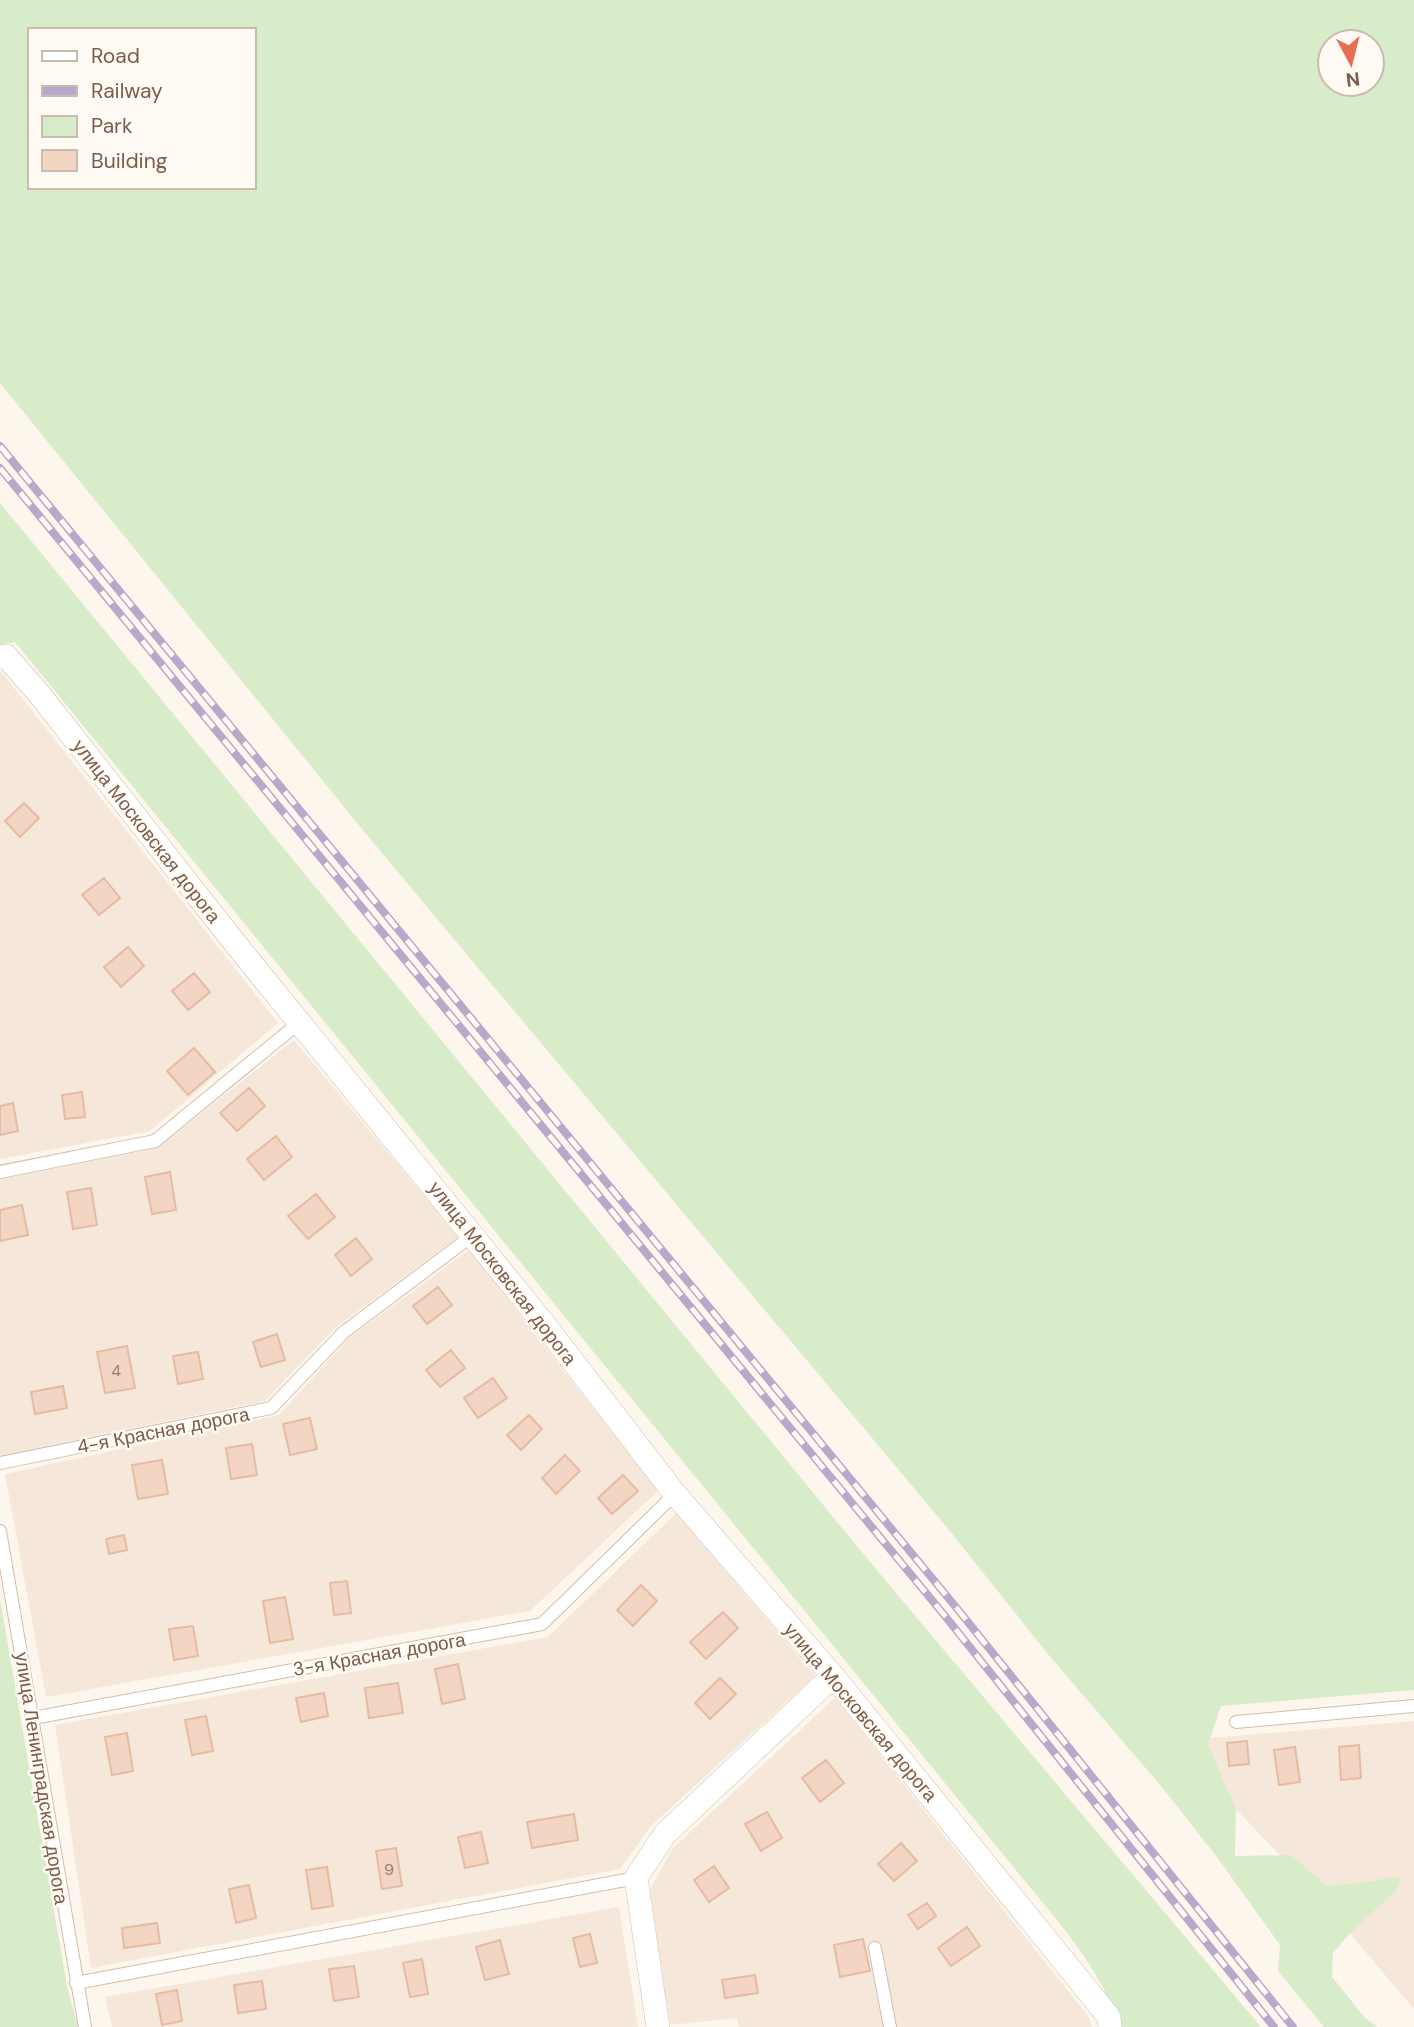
<svg xmlns="http://www.w3.org/2000/svg" width="1414" height="2027" font-family="'DM Sans',sans-serif">
<style>
.residential{fill:#f5e8da}
.green{fill:#d8ecc9;fill-rule:evenodd}
.building{fill:#f3d5c3;stroke:#e6bba3;stroke-width:2}
.lines{fill:none;stroke-linecap:round;stroke-linejoin:round}
.lane-casing{stroke:#d1beb0;stroke-width:14}
.street-casing{stroke:#d1beb0;stroke-width:24}
.lane{stroke:#fff;stroke-width:12}
.street{stroke:#fff;stroke-width:23}
.rail-casing{stroke:#b9a8c9;stroke-width:8}
.rail{stroke:#fffaf3;stroke-width:5;stroke-dasharray:16;stroke-linecap:butt}
.labels{text-anchor:middle;stroke-width:5;stroke-linejoin:round;paint-order:stroke}
.number-label{font-size:16px;fill:#987a6a}
.street-label{font-size:19px;fill:#7a5c4d;stroke:#fffaf3}
</style>
<rect width="100%" height="100%" fill="#fdf6ec"/>
<path class="residential" d="M0,670L278,1023L150,1131L0,1159Z
M294,1040L458,1237L336,1327L265,1401L0,1455V1179L159,1147Z
M469,1250L658,1491L530,1611L46,1697L5,1474L279,1415L349,1338Z
M676,1513L815,1676L652,1825L620,1869L91,1968L55,1725L548,1637Z
M835,1698L1088,2016L1092,2027H739L737,2018L670,2025L650,1889L673,1848Z
M1414,1721V2009L1318,1896L1172,1741Z
M619,1907L638,2027H112L105,1997Z"/>
<path class="green" d="M0,0H1414V1690L1221,1706L1208,1745L1236,1809L1235,1856L1291,1855L1327,1886L1369,1882L1390,1877L1401,1879L1397,1890L1352,1931L1333,1953L1332,1977L1366,2019L1378,2027H1324L1278,1971L1280,1945L1217,1857L1161,1786L1047,1653L949,1530L366,834L0,383ZM30,30H254V187H30ZM1330,42H1372V84H1330Z
M0,503L875,1568L1261,2027H1120C1100,1964 1047,1909 1006,1858L15,642L0,645Z
M0,1599L67,1986L78,2027H0Z"/>
<path class="building" d="M24,803L39,818L20,837L5,821Z
M104,878L120,898L99,915L82,895Z
M128,947L144,966L121,987L104,967Z
M194,973L210,992L188,1010L172,991Z
M194,1048L215,1072L188,1095L167,1071Z
M249,1088L265,1106L237,1131L220,1113Z
M82,1092L85,1117L65,1119L62,1095Z
M13,1103L18,1131L0,1135V1106Z
M276,1136L292,1157L264,1180L247,1159Z
M170,1172L176,1210L152,1214L145,1177Z
M91,1188L97,1225L73,1229L67,1192Z
M316,1194L335,1217L308,1239L288,1216Z
M22,1205L28,1235L0,1241V1210Z
M356,1238L372,1259L351,1276L335,1255Z
M438,1287L452,1305L427,1324L413,1306Z
M277,1334L285,1360L261,1367L253,1342Z
M127,1346L135,1388L105,1393L97,1352Z
M451,1350L465,1368L440,1387L426,1370Z
M198,1352L203,1379L178,1384L173,1356Z
M493,1378L507,1398L478,1418L464,1398Z
M63,1386L67,1408L35,1414L31,1392Z
M529,1415L542,1429L521,1450L507,1435Z
M310,1418L317,1449L290,1455L283,1424Z
M252,1444L257,1475L231,1479L226,1448Z
M565,1455L580,1471L556,1494L542,1478Z
M162,1460L168,1494L138,1499L132,1465Z
M623,1475L638,1491L612,1514L598,1498Z
M124,1535L127,1550L109,1554L106,1539Z
M347,1581L351,1613L334,1615L330,1583Z
M641,1585L657,1601L633,1626L617,1610Z
M285,1597L293,1639L270,1643L263,1601Z
M723,1612L738,1628L706,1659L690,1642Z
M193,1626L198,1656L174,1660L169,1629Z
M458,1664L465,1699L442,1704L435,1669Z
M720,1678L736,1694L710,1719L695,1703Z
M398,1683L403,1713L369,1718L365,1688Z
M324,1693L328,1716L301,1722L296,1698Z
M206,1716L213,1751L192,1755L185,1720Z
M127,1733L133,1771L112,1775L105,1737Z
M1247,1741L1249,1764L1229,1766L1227,1743Z
M1359,1745L1361,1778L1341,1780L1339,1747Z
M1295,1747L1300,1782L1279,1785L1274,1750Z
M826,1760L844,1783L820,1802L802,1778Z
M767,1812L782,1838L761,1851L745,1824Z
M574,1814L578,1840L532,1848L527,1822Z
M481,1832L488,1863L465,1868L458,1837Z
M901,1843L917,1861L894,1881L878,1864Z
M396,1848L402,1886L382,1889L376,1851Z
M714,1866L729,1888L709,1902L694,1880Z
M327,1867L333,1906L312,1909L306,1870Z
M249,1885L256,1918L236,1923L229,1889Z
M927,1903L936,1916L918,1929L908,1915Z
M157,1923L160,1943L124,1948L122,1928Z
M967,1927L980,1946L951,1966L938,1948Z
M590,1934L597,1963L580,1967L573,1938Z
M863,1939L870,1971L840,1977L834,1945Z
M500,1940L509,1974L485,1980L476,1947Z
M422,1959L428,1994L410,1997L403,1963Z
M354,1966L359,1997L334,2001L329,1969Z
M755,1975L758,1993L725,1998L722,1980Z
M262,1981L266,2009L238,2013L234,1985Z
M177,1990L182,2021L162,2025L156,1994Z"/>
<g class="lines">
<g class="lane-casing">
<path id="lane" d="M0,1172L155,1141L300,1022
M0,1463L271,1408L344,1332L473,1235
M0,1531L85,2027
M33,1718L542,1624L675,1494
M1236,1722L1414,1706
M875,1948L890,2027
M76,1983L636,1878"/>
</g>
<g class="street-casing">
<path id="street" d="M0,657L6,656L40,695L234,942L544,1324L675,1494L833,1676L1109,2017L1110,2027
M658,2027L636,1878L665,1834L833,1676"/>
</g>
<use href="#lane" class="lane"/>
<use href="#street" class="street"/>
<g class="rail-casing">
<path id="rail" d="M0,446L955,1606L1293,2027
M0,468L945,1616L1274,2027"/>
</g>
<use href="#rail" class="rail"/>
</g>
<g class="labels">
<g class="number-label">
<text x="116" y="1376">4</text>
<text x="389" y="1875">9</text>
</g>
<g class="street-label">
<text transform="translate(147 831) rotate(52)" y="7">улица Московская дорога</text>
<text transform="translate(503 1273) rotate(52)" y="7">улица Московская дорога</text>
<text transform="translate(163 1430) rotate(-11)" y="7">4-я Красная дорога</text>
<text transform="translate(379 1654) rotate(-10)" y="7">3-я Красная дорога</text>
<text transform="translate(861 1712) rotate(50)" y="7">улица Московская дорога</text>
<text transform="translate(42 1778) rotate(81)" y="7">улица Ленинградская дорога</text>
</g>
</g>
<rect x="28" y="28" width="228" height="161" fill="#fffaf3" stroke="#cabbb1" stroke-width="2"/>
<rect x="42" y="51" width="35" height="10" fill="#ffffff" stroke="#cabbb1" stroke-width="2"/>
<text x="91" y="63" font-size="21" fill="#7a5c4d">Road</text>
<rect x="42" y="86" width="35" height="10" fill="#b9a8c9" stroke="#cabbb1" stroke-width="2"/>
<text x="91" y="98" font-size="21" fill="#7a5c4d">Railway</text>
<rect x="42" y="116" width="35" height="21" fill="#d8ecc9" stroke="#cabbb1" stroke-width="2"/>
<text x="91" y="133" font-size="21" fill="#7a5c4d">Park</text>
<rect x="42" y="150" width="35" height="21" fill="#f3d5c3" stroke="#cabbb1" stroke-width="2"/>
<text x="91" y="168" font-size="21" fill="#7a5c4d">Building</text>
<g transform="translate(1351 63) rotate(173)"><circle r="33" fill="#fffaf3" stroke="#cabbb1" stroke-width="2"/>
<path d="M0-5L12 26L0 18L-12 26Z" fill="#e76f51"/>
<text y="-10" font-size="19" font-weight="bold" text-anchor="middle" fill="#7a5c4d">N</text>
</g>
</svg>
